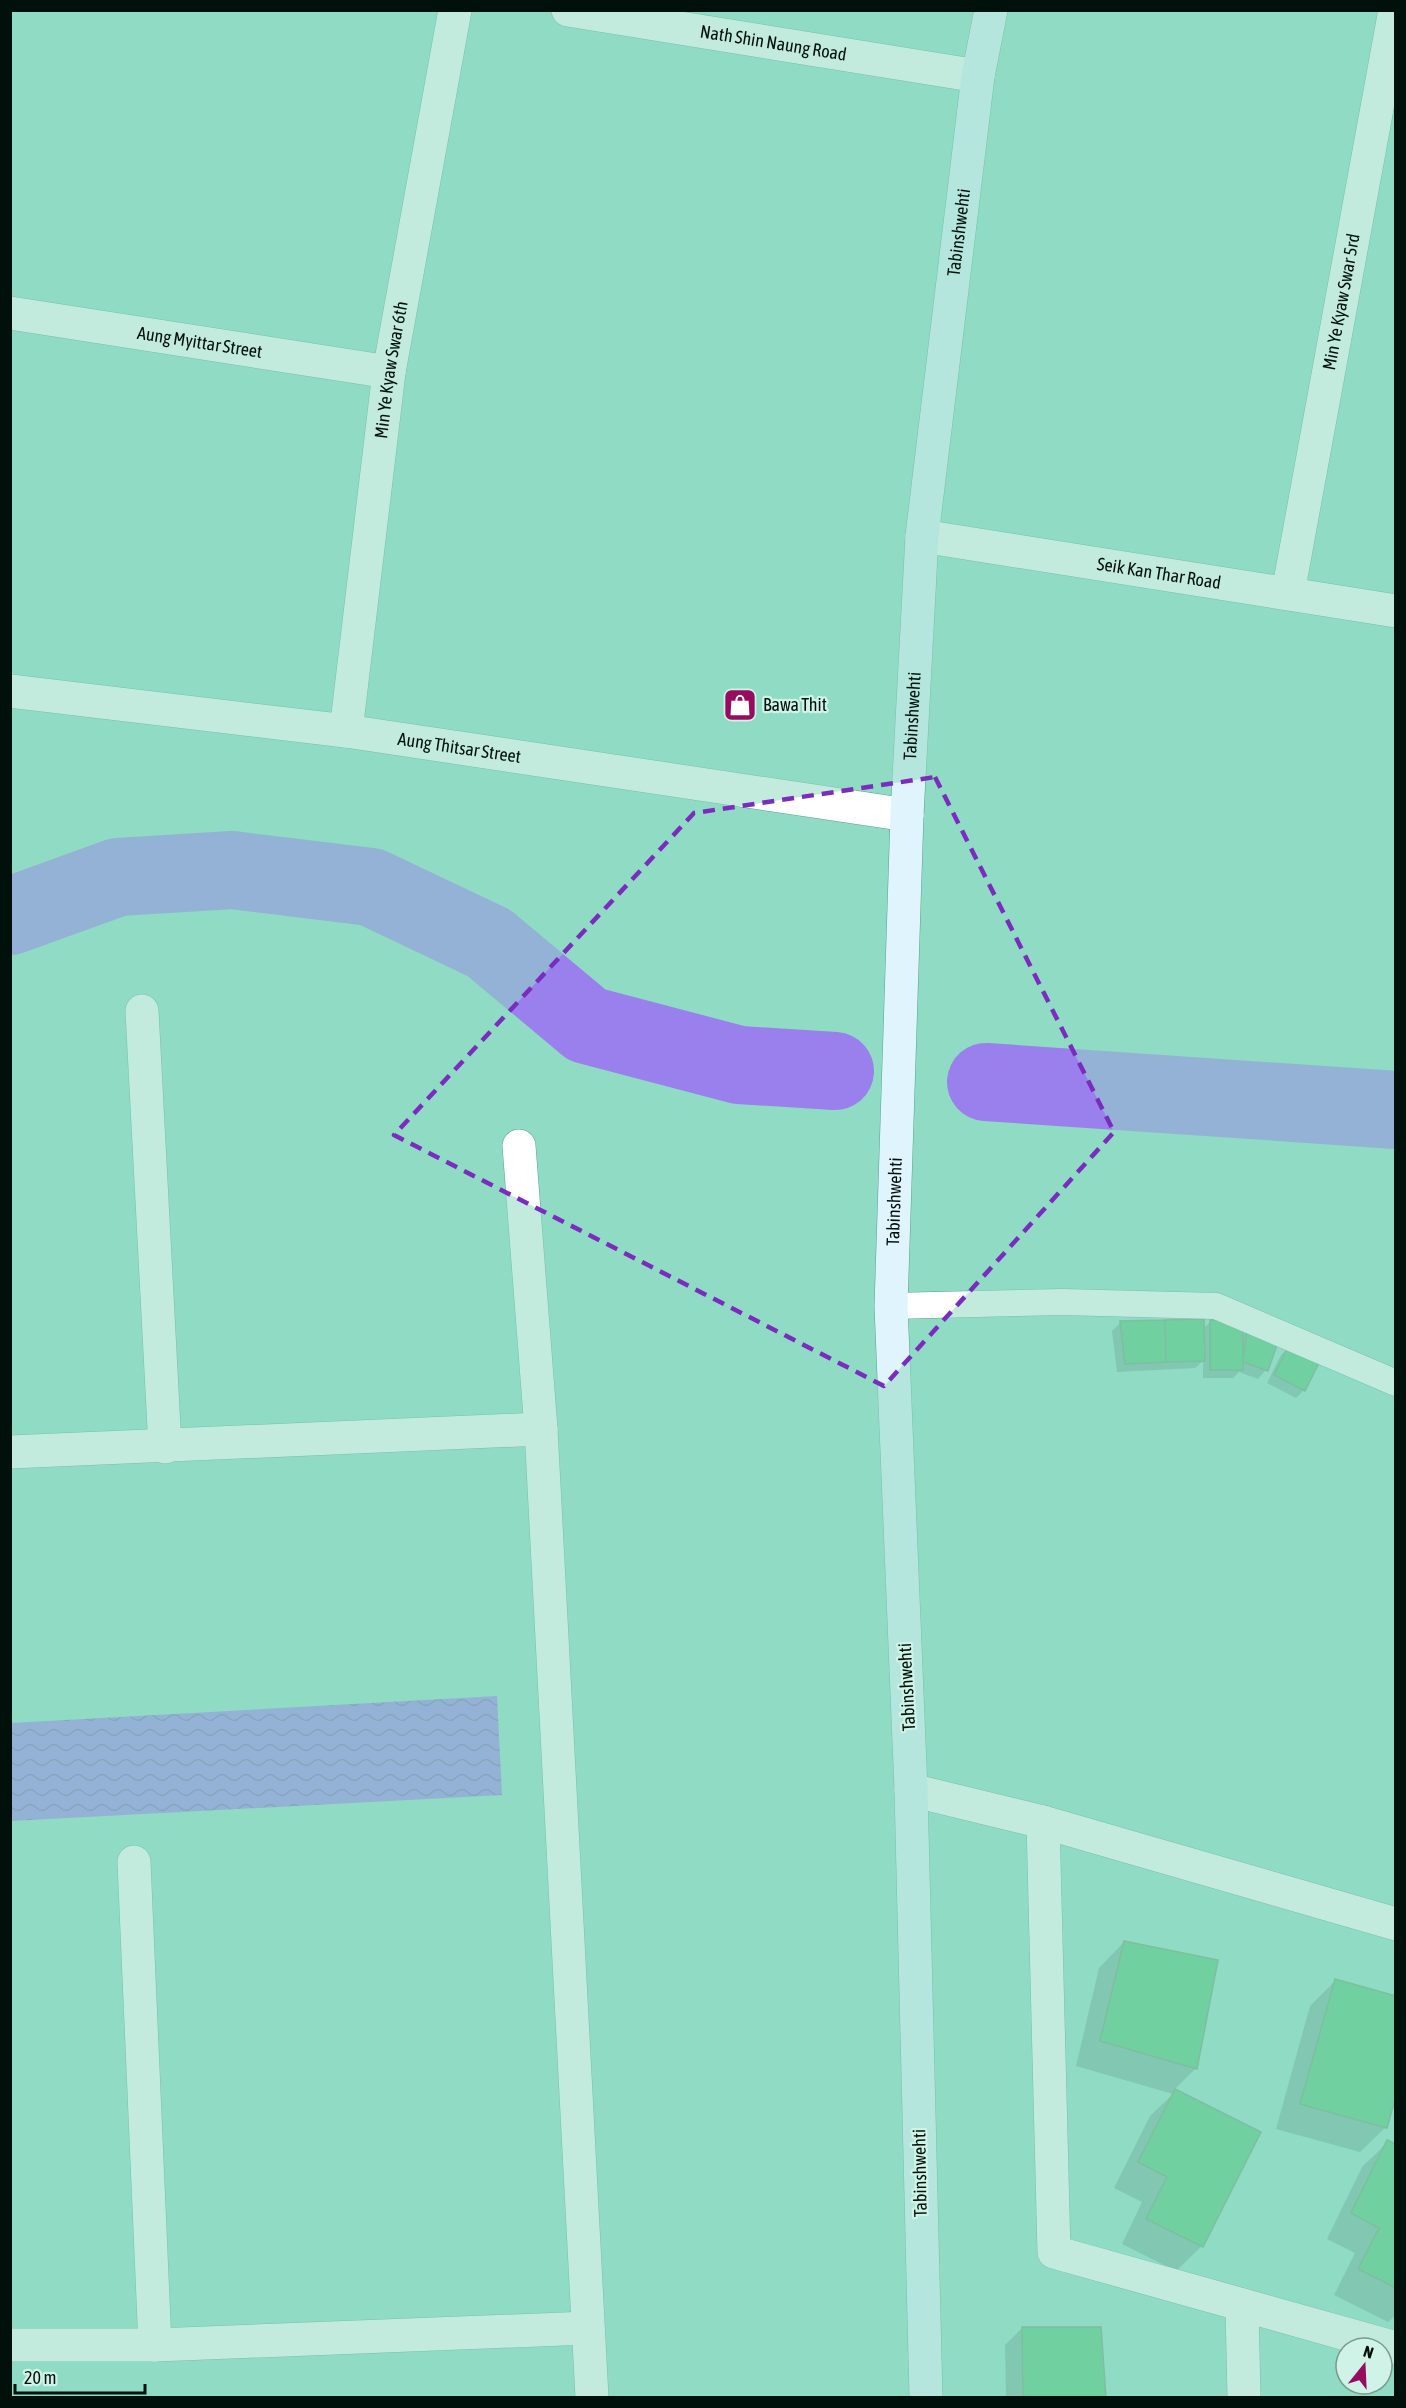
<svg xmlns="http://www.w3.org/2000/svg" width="1406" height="2408" font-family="'Asap Condensed',sans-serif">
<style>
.water{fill:url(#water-waves)}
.shadow{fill:#0003}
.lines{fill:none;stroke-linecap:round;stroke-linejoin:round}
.river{stroke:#9980ec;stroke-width:78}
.building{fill:#4bc477;stroke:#669d76;stroke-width:1.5}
.service-casing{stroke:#57a28c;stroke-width:27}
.minor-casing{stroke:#57a28c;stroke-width:34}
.secondary-casing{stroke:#57a28c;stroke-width:34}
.service{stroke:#fff;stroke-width:26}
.minor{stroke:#fff;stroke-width:33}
.secondary{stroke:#e0f4fe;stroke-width:33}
.marked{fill:none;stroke:#7b2cbf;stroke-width:4.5;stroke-dasharray:12 8;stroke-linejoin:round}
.labels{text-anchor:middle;stroke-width:4.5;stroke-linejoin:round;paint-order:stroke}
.street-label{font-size:18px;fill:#00110b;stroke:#cff3e6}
.poi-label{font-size:18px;fill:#00110b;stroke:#cff3e6;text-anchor:start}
</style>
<defs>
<pattern id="water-waves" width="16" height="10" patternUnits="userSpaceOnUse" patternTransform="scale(1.5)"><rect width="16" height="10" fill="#9980ec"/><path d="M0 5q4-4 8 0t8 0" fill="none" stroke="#7a67bd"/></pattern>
</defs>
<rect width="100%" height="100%" fill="#8fdbc3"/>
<path class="water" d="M497,1696L502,1795L11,1821V1723Z"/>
<path class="shadow" d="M1211,1321L1241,1336L1248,1330L1266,1370L1258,1379L1239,1372L1233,1378H1203V1361L1195,1368L1117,1372L1112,1331L1121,1322L1203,1329Z
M1289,1347L1304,1390L1296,1398L1267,1383L1281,1355Z
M1124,1942L1196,2068L1174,2090L1259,2133L1202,2246L1176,2271L1122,2244L1142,2202L1114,2188L1150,2116L1173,2094L1076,2066L1099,1968Z
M1335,1981L1386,2127L1360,2152L1276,2129L1310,2006Z
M1388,2142L1396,2146V2315L1388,2322L1334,2295L1355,2253L1327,2239L1362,2167Z
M1022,2328L1105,2398H1006L1005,2345Z"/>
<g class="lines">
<path class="river" d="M10,916L118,877L232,870L371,887L489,943L587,1025L739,1065L835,1071
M986,1082L1396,1110"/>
</g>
<path class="building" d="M1204,1319L1205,1361L1166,1362L1165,1320Z
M1165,1320L1166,1362L1125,1364L1120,1321Z
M1210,1320H1243V1370H1210Z
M1247,1328L1279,1339L1268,1371L1243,1362Z
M1289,1345L1320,1361L1305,1391L1274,1375Z
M1124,1941L1218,1960L1197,2069L1100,2041Z
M1335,1979L1396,1996V2096L1387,2128L1300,2104Z
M1175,2089L1261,2132L1203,2247L1146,2219L1167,2177L1138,2162Z
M1387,2140L1396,2144V2288L1358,2269L1379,2228L1351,2213Z
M1022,2327H1101L1106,2398H1023Z"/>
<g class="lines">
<g class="service-casing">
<path id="service" d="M891,1306L1063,1302L1216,1306L1396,1383"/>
</g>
<g class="minor-casing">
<g id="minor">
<path id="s1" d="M568,10L978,76"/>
<path id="s2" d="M10,313L389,372"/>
<path id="s3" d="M922,536L1396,611"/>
<path id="s4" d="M1288,593L1395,10"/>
<path id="s5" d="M10,691L346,731L907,815"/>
<path id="s6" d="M346,731L389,372L455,10"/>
<path d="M142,1011L165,1447"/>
<path d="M519,1146L541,1429L592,2398"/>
<path d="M10,1452L541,1429"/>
<path d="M911,1790L1043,1822"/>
<path d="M134,1862L155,2345"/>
<path d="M1396,1924L1043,1822L1054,2252L1396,2348"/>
<path d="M1242,2305L1244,2398"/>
<path d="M10,2345H155L588,2328"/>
</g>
</g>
<g class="secondary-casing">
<g id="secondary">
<path id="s7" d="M926,2398L911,1790L891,1306L907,815L922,536L978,76L991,10"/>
</g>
</g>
<use href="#service" class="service"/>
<use href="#minor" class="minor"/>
<use href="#secondary" class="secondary"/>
</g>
<path d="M0 0H1406V2408H0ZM935,777L1114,1132L884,1386L394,1135L694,813Z" fill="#8fdbc3" fill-opacity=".55" fill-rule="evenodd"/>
<path class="marked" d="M935,777L1114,1132L884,1386L394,1135L694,813Z"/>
<defs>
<g id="shop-square" transform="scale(1.725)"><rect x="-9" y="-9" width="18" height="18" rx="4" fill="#980c5f" stroke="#cff3e6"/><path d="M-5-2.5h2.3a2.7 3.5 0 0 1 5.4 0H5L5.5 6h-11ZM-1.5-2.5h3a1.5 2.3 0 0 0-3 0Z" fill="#fff"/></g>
</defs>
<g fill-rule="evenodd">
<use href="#shop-square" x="740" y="705"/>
</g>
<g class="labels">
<g class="street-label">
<text dy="6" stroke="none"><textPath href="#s1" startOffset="208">Nath Shin Naung Road</textPath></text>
<text dy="6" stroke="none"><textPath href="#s7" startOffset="2169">Tabinshwehti</textPath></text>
<text dy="6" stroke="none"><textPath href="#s4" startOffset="296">Min Ye Kyaw Swar 5rd</textPath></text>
<text dy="6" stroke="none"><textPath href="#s2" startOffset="192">Aung Myittar Street</textPath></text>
<text dy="6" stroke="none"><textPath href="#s6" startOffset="364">Min Ye Kyaw Swar 6th</textPath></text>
<text dy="6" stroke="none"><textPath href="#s3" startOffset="240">Seik Kan Thar Road</textPath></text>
<text dy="6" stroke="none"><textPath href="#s7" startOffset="1683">Tabinshwehti</textPath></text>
<text dy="6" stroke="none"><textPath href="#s5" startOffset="453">Aung Thitsar Street</textPath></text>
<text dy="6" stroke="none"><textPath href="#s7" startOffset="1197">Tabinshwehti</textPath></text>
<text transform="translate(907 1687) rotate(-93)" y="6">Tabinshwehti</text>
<text transform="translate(920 2173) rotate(-91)" y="6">Tabinshwehti</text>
</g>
<g class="poi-label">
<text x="763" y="711">Bawa Thit</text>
</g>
</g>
<rect width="1406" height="2408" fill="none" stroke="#00110b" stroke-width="24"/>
<g transform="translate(1364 2366) rotate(18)"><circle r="28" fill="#cff3e6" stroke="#7c998e" stroke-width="1.5"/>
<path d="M0-4.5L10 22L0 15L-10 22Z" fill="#980c5f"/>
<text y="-9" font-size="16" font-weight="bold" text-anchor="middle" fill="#00110b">N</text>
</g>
<path d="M15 2384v9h130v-9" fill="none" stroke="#00110b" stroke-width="3"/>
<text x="24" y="2384" font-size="18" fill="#00110b" stroke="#cff3e6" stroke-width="4.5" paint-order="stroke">20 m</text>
</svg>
